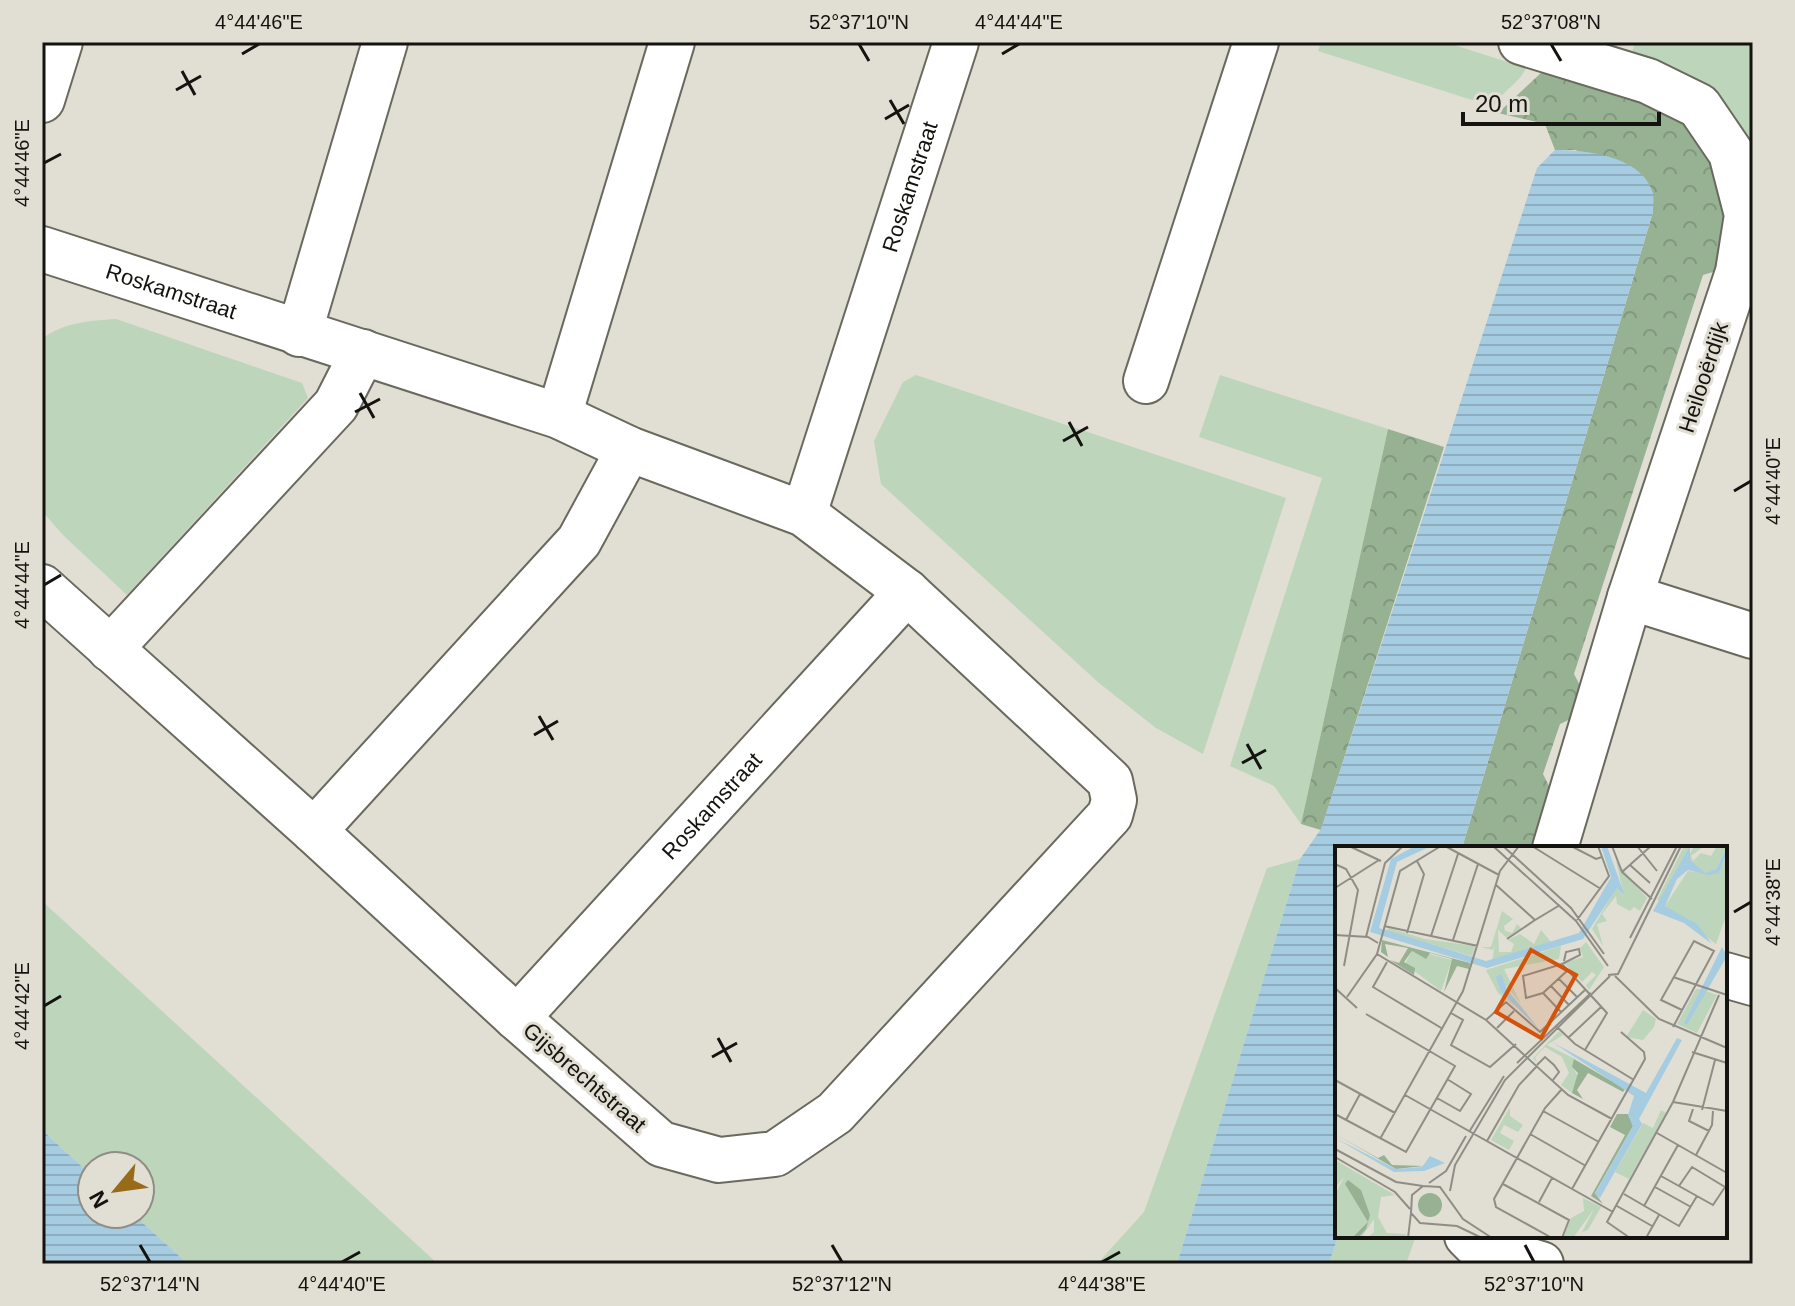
<svg xmlns="http://www.w3.org/2000/svg" width="1795" height="1306" font-family="Arial,sans-serif">
<style>
.green{fill:#bdd5ba}
.forest{fill:url(#forest-crowns)}
.water{fill:url(#water-rules)}
.lines{fill:none;stroke-linecap:round;stroke-linejoin:round}
.street-casing{stroke:#6a695e;stroke-width:48}
.street{stroke:#fff;stroke-width:44}
.ticks{fill:none;stroke:#14130f;stroke-width:3}
.labels{text-anchor:middle;stroke-width:6;stroke-linejoin:round;paint-order:stroke}
.street-label{font-size:22px;fill:#14130f;stroke:#e1dfd3}
.inset-road{fill:none;stroke:#8f8d85;stroke-width:2}
.view{fill:#d3520c;fill-opacity:0.15;stroke:#d3520c;stroke-width:4}
.inset-edge{fill:none;stroke:#14130f;stroke-width:4}
.neatline{fill:none;stroke:#14130f;stroke-width:3}
.ticks-label{font-size:20px;text-anchor:middle;fill:#14130f}
</style>
<defs>
<pattern id="forest-crowns" width="20" height="18" patternUnits="userSpaceOnUse" patternTransform="scale(2)"><rect width="20" height="18" fill="#97b193"/><path d="M2 6a3 3 0 1 1 6 0M12 15a3 3 0 1 1 6 0" fill="none" stroke="#81977e"/></pattern>
<pattern id="water-rules" width="6" height="5" patternUnits="userSpaceOnUse" patternTransform="scale(2)"><rect width="6" height="5" fill="#a6cce1"/><path d="M0 2.5h6" fill="none" stroke="#8eaec0"/></pattern>
</defs>
<rect width="100%" height="100%" fill="#e1dfd3"/>
<path class="green" d="M1321,42H1445L1526,68C1520,83 1501,91 1494,107L1318,51Z
M1635,42H1753V149L1742,145L1646,58L1632,53Z
M116,319L302,383L308,398L127,595L63,535L42,511V339C64,322 89,321 116,319Z
M916,375L1286,498L1203,754L1156,728L1099,683L881,484L874,441L903,382Z
M1220,375L1388,429L1301,824L1274,786L1230,766L1322,478L1199,437Z
M1300,859L1177,1264H1097L1144,1212L1267,868Z
M42,901L438,1264H188L133,1214H140V1166H92V1176L42,1130Z
M1338,1236H1416L1406,1264H1329Z"/>
<path class="forest" d="M1542,72L1631,101L1642,96L1672,109L1702,138L1728,185L1723,269L1703,275L1574,674L1585,695L1579,715L1560,724L1543,774L1555,798L1538,848H1462L1653,212L1576,150H1555L1545,124L1498,113Z
M1388,429L1444,447L1321,830L1301,824Z"/>
<path class="water" d="M1555,150C1587,150 1642,156 1653,193C1654,198 1653,206 1653,212L1462,848H1337L1338,1236L1329,1264H1177L1300,859L1321,829L1537,168Z
M42,1130L92,1176V1214H133L188,1264H42Z"/>
<g class="lines">
<g class="street-casing">
<g id="street">
<path d="M1521,42L1648,81L1699,106L1731,153L1747,215L1738,272L1630,597L1555,848"/>
<path d="M42,100L60,42"/>
<path id="s1" d="M42,249L559,416L629,449L804,514L907,592L1110,781L1114,800L1110,815L835,1113L775,1154L719,1160L661,1144L517,1018L314,831L42,587"/>
<path d="M299,334L385,42"/>
<path d="M1146,381L1256,42"/>
<path d="M559,416L672,42"/>
<path id="s2" d="M804,514L956,42"/>
<path d="M1630,597L1753,636"/>
<path d="M110,649L336,405L363,352"/>
<path d="M314,831L579,541L629,449"/>
<path d="M1725,975L1753,983"/>
<path id="s3" d="M517,1018L907,592"/>
<path d="M1467,1236L1476,1245L1541,1264"/>
</g>
</g>
<use href="#street" class="street"/>
</g>
<path class="ticks" d="M859,44L869,61M1551,44L1561,61M242,54L259,44M1002,54L1019,44M182,71L195,95M176,90L201,76M890,100L904,124M885,119L909,105M44,163L61,154M360,393L374,418M355,412L380,399M1069,422L1082,446M1063,441L1088,427M1734,491L1751,481M44,585L61,575M539,716L553,740M534,735L558,721M1247,744L1261,769M1242,763L1266,750M1734,912L1751,902M44,1006L61,996M718,1038L731,1062M712,1057L737,1043M140,1245L150,1262M832,1245L842,1262M1525,1245L1534,1262M342,1262L360,1252M1102,1262L1120,1252"/>
<g class="labels">
<g class="street-label">
<text dy="8" stroke="none"><textPath href="#s2" startOffset="344">Roskamstraat</textPath></text>
<text dy="8" stroke="none"><textPath href="#s1" startOffset="136">Roskamstraat</textPath></text>
<text transform="translate(1703 377) rotate(-72)" y="8">Heilooërdijk</text>
<text dy="8" stroke="none"><textPath href="#s3" startOffset="288">Roskamstraat</textPath></text>
<text transform="translate(585 1077) rotate(41)" y="8">Gijsbrechtstraat</text>
</g>
</g>
<g transform="translate(1335 846)">
<rect width="392" height="392" fill="#e1dfd3"/>
<path d="M349,0H355L351,13L327,55L322,54ZM359,0L368,1L356,10L358,15L366,7L376,10L382,0H392L381,23L370,27H384L392,6V67L381,98L330,60L353,25L368,27L355,14V8ZM281,15L312,52L305,65L299,61L295,65L282,58L281,50L267,68L272,75L262,78L268,100L257,83L282,41L289,50ZM167,65L178,73L169,80L170,85L177,87L182,78L187,83L172,92L163,84L164,106H176L179,98L173,94L185,88L199,98L206,84L216,96L157,115L160,98L158,104L146,101H156ZM54,82L90,93L140,100L137,110L50,85ZM251,96L269,121L254,144L251,139L261,129L257,126L247,136L229,117L248,111L245,102ZM226,100L224,113L169,123L186,158L162,129L166,146L182,162L163,147L151,124ZM77,105L89,112L94,108L117,114L106,145L70,118ZM361,143H366L352,179L371,145L382,149L362,187L342,178ZM308,164L321,173L319,181L308,194L291,191ZM224,185L228,189L212,199L240,213L237,221L243,230L237,247L226,239L234,227L227,211L210,201L200,211L202,216L198,212ZM175,261V270L188,279L183,286L169,279L165,287L179,295L174,304L156,294ZM326,264L331,267L294,333L280,326L308,277L318,282ZM0,314L60,349L46,351L43,371L52,387L71,388L70,392H32L39,386V373L26,392H0V349L9,331L0,342ZM248,352L266,361L253,384L247,386L259,363L238,392H228L236,372L249,365Z" fill="#bdd5ba"/>
<path d="M47,94L135,117L134,123L122,120L109,146L117,113L95,107L91,113L77,105L69,116L80,122L79,129L55,114L64,117L73,102L50,98L53,111L46,106ZM239,213L290,243L288,246L253,227L242,244L248,253L237,247L243,227L237,221ZM282,268H293L298,280L260,347L268,358L256,350L290,289L275,281ZM0,288L43,312L49,309L57,319L89,320L61,323ZM13,334L26,344L35,369L31,383L23,392H17L33,376L10,338ZM83 359a12 12 0 1 1 24 0a12 12 0 1 1-24 0Z" fill="#97b193"/>
<path d="M80,0H96L62,16L44,82L151,115L244,87L276,31L266,0H272L290,50L282,42L248,93L152,122L35,86L56,13ZM355,0V14L370,27L381,23L392,1V6L384,27L373,29L353,24L342,33L330,60L362,78L377,98L349,77L318,65ZM387,101L392,110L352,179L349,177ZM166,128L172,143L204,183L166,146L161,131ZM342,192L347,194L304,273L307,278L265,352L260,348L298,280L293,269L299,250L217,196L311,247ZM0,292L61,323L87,321L95,310L110,317L89,325L59,326Z" fill="#a6cce1"/>
<path class="inset-road" d="M14,0L46,15M110,0L164,29M158,0L241,75L273,120M168,0L236,62L269,108M197,0L266,43M236,0L261,13L267,11M277,0L287,26L317,53M302,0L322,25M0,18L11,23L23,44L9,120M295,19L315,37M287,26L316,0M161,39L200,74L225,59M0,42L44,14M242,74L274,30L263,0M49,80L143,100M72,87L89,28L82,15M0,89L33,91L43,97M96,90L123,8M31,91L50,17L68,0M295,92L342,0M172,93L200,74M118,94L143,18M42,108L151,174L233,249L277,273M229,115L231,106L244,103L245,109L227,118L188,130L191,152L208,147L233,124M52,116L38,141L108,183M227,118L272,167L250,204M273,129L283,128L346,0M280,130L324,173L392,202M338,131L392,149M224,133L242,151M216,140L234,159M0,142L22,162M208,147L226,166M12,151L42,108L65,25L106,0M116,167L128,174L116,199L155,221L181,198M151,174L171,156L205,186L251,143M221,180L240,198L299,234M338,181L379,105L359,95L326,154L347,164M162,182L179,165M233,192L266,161M357,206L392,217M182,217L256,147M202,219L210,211L219,219L224,226L218,234M0,234L60,267M70,249L278,366M102,252L125,265L136,248L112,233M338,256L392,265M358,263L354,275L374,285M367,264L380,214M208,265L264,296M0,268L71,306L120,220L31,168M11,274L25,248M134,286L169,230M322,287L392,327M195,288L251,320M45,293L128,145L165,25L184,0M152,295L184,239L202,220M0,303L61,336L88,340M361,309L377,279L378,265M0,311L60,346L75,363M326,330L378,359L392,338M94,337L111,325L131,290M168,338L234,374L227,392M344,340L357,321L390,341M320,341L356,361M237,343L310,213L309,206L286,186M115,345L120,319L170,234L275,130M289,348L344,380L362,350M204,356L217,332M282,360L317,380M309,360L343,299M73,392L76,367M147,392L122,380L85,377L76,367L77,349L88,340L105,341L128,373L157,392M217,392L161,361L159,353L210,262L227,243M295,392L272,376L338,256L384,149M311,392L324,369"/>
<path class="view" d="M196,104L241,129L206,192L161,166Z"/>
<rect width="392" height="392" class="inset-edge"/>
</g>
<rect width="1795" height="1306" fill="none" stroke="#e1dfd3" stroke-width="88"/>
<g transform="translate(116 1190) rotate(241)"><circle r="38" fill="#e1dfd3" stroke="#8f8d85" stroke-width="2"/>
<path d="M0-6L14 30L0 20L-14 30Z" fill="#976b18"/>
<text y="-12" font-size="22" font-weight="bold" text-anchor="middle" fill="#14130f">N</text>
</g>
<path d="M1463 112v12h196v-12" fill="none" stroke="#14130f" stroke-width="4"/>
<text x="1475" y="112" font-size="24" fill="#14130f" stroke="#e1dfd3" stroke-width="6" paint-order="stroke">20 m</text>
<rect x="44" y="44" width="1707" height="1218" class="neatline"/>
<g class="ticks-label">
<text x="259" y="29">4°44'46"E</text>
<text x="859" y="29">52°37'10"N</text>
<text x="1019" y="29">4°44'44"E</text>
<text x="1551" y="29">52°37'08"N</text>
<text transform="translate(22 163) rotate(-90)" y="7">4°44'46"E</text>
<text transform="translate(1773 481) rotate(-90)" y="7">4°44'40"E</text>
<text transform="translate(22 585) rotate(-90)" y="7">4°44'44"E</text>
<text transform="translate(1773 902) rotate(-90)" y="7">4°44'38"E</text>
<text transform="translate(22 1006) rotate(-90)" y="7">4°44'42"E</text>
<text x="150" y="1291">52°37'14"N</text>
<text x="342" y="1291">4°44'40"E</text>
<text x="842" y="1291">52°37'12"N</text>
<text x="1102" y="1291">4°44'38"E</text>
<text x="1534" y="1291">52°37'10"N</text>
</g>
</svg>
